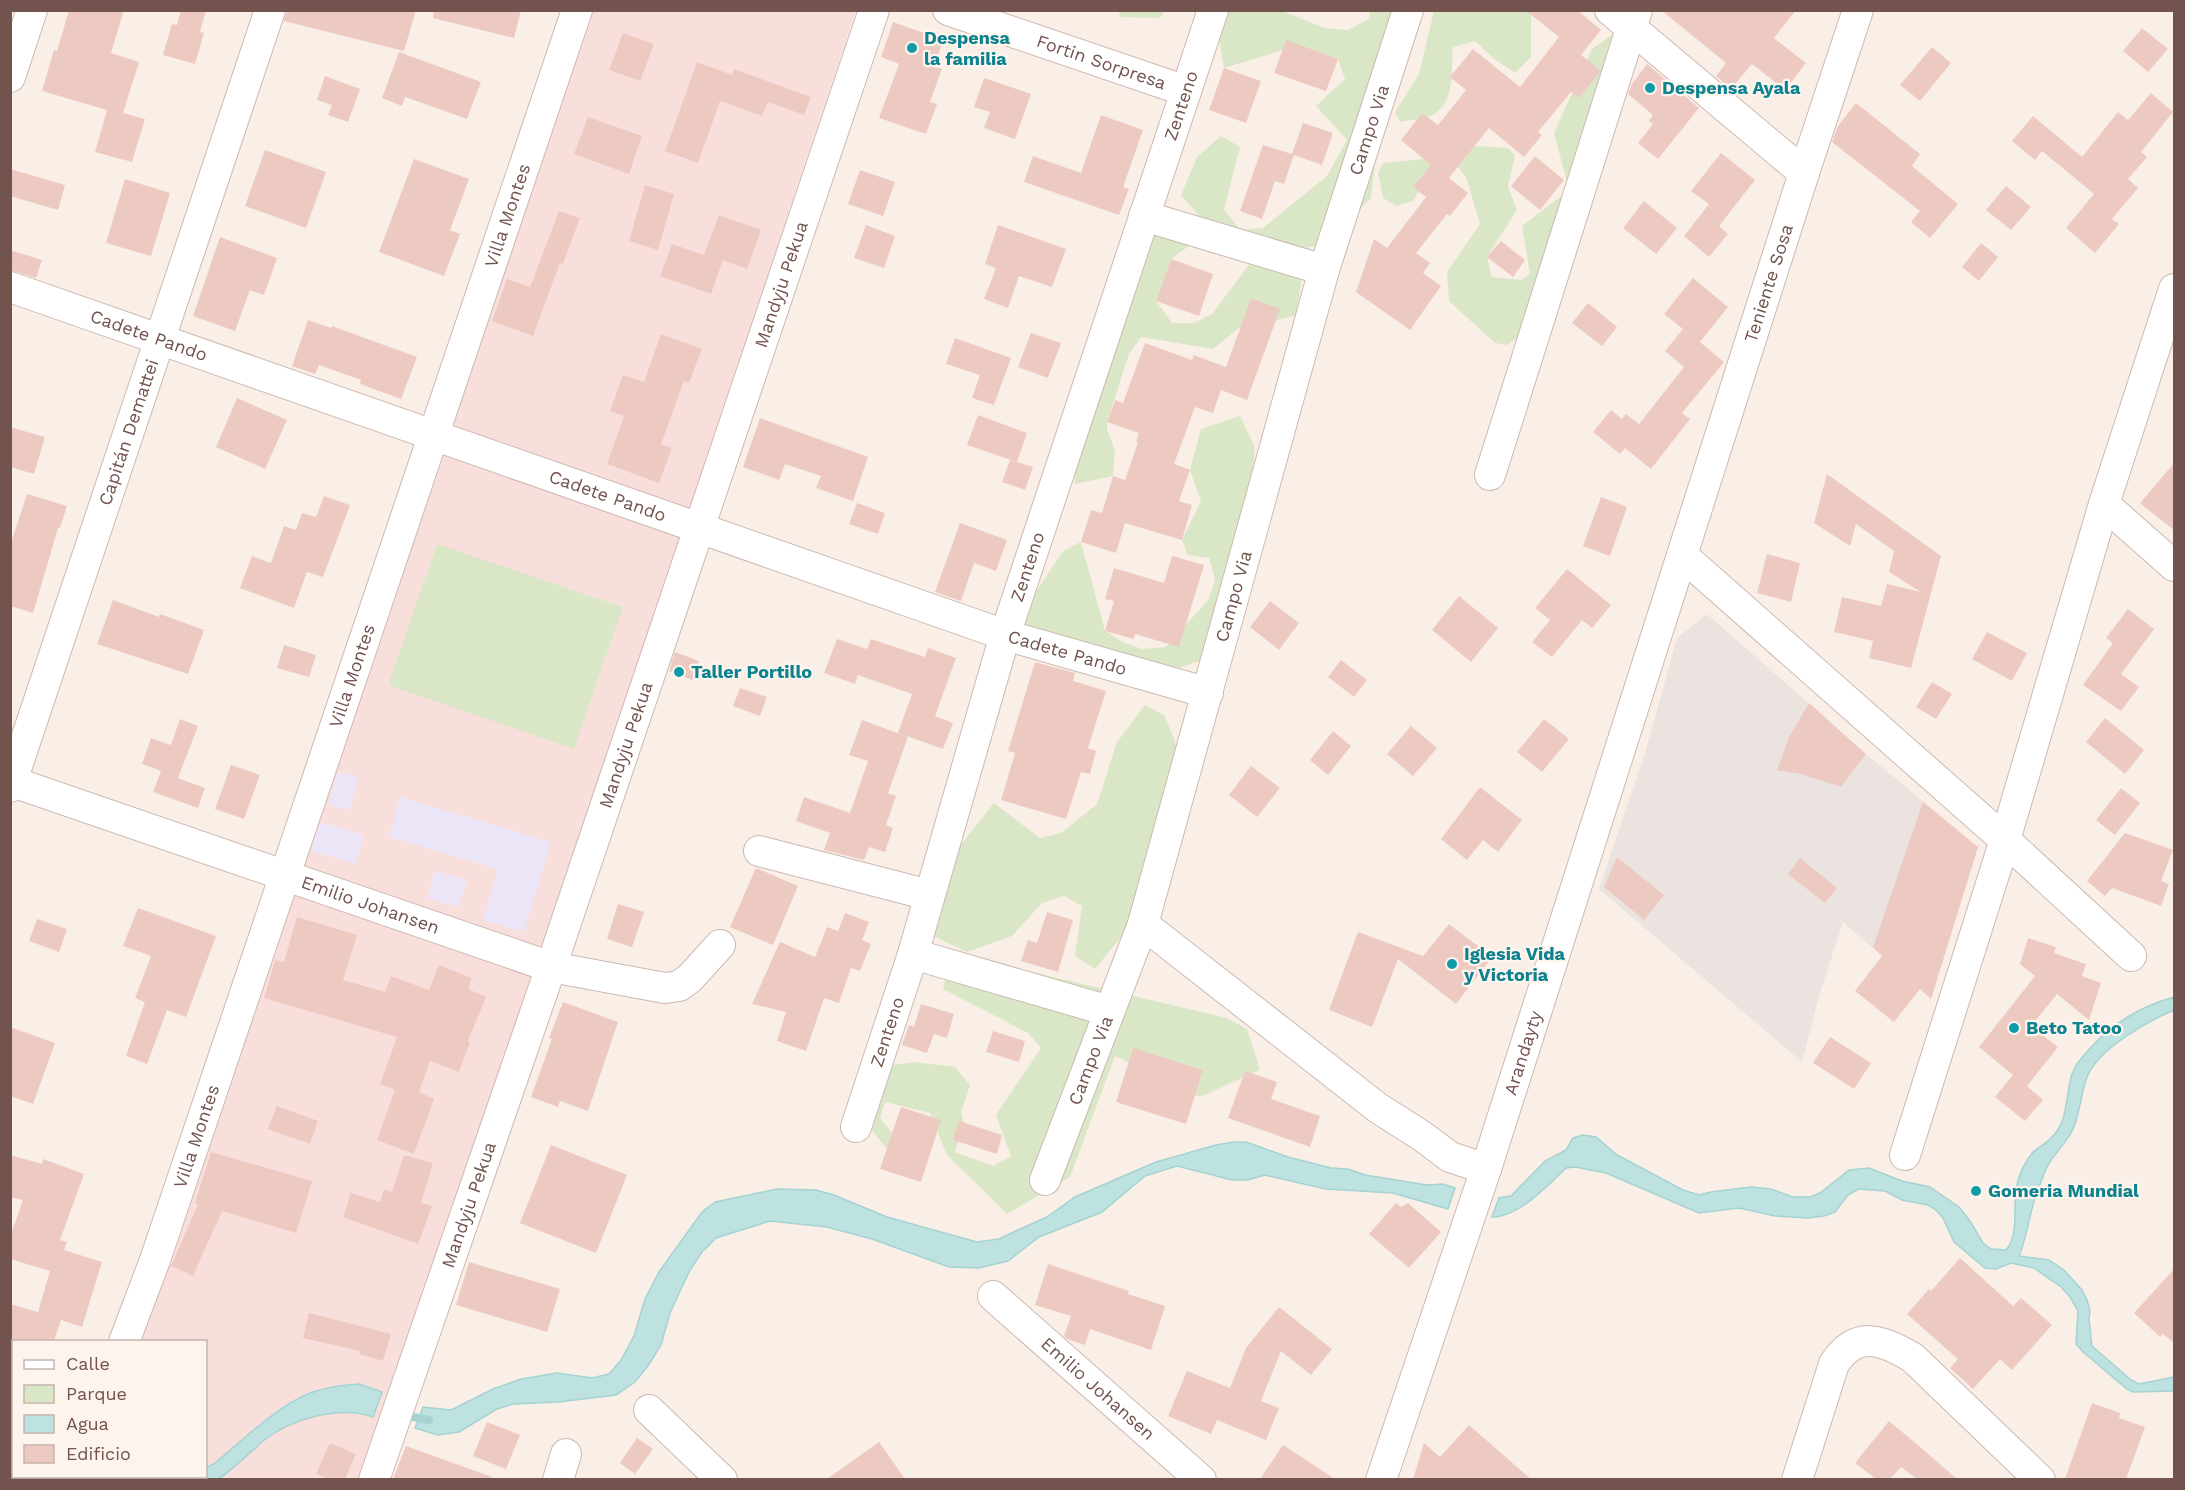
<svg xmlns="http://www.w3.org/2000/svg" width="2185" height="1490" font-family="'Work Sans',sans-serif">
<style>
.commercial{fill:#f9dfdc}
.industrial{fill:#ebe3e0}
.education{fill:#ece4f7}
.green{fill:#dae7c7}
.water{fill:#bde2e0;stroke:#a5d3d1;stroke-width:1.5}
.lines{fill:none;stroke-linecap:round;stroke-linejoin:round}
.stream{stroke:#a5d3d1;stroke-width:8}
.building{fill:#edcac1}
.minor-casing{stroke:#cdb8b1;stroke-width:32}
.minor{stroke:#fff;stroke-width:30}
.culture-dot{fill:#0f9aa8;stroke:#fdf4ed;stroke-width:2}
.labels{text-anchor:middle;stroke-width:4.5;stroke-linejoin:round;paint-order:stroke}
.culture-label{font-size:18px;font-weight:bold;fill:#0d838f;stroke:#fdf4ed;text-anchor:start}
.street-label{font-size:18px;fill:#72534e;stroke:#fdf4ed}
</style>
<rect width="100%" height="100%" fill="#faefe7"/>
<path class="commercial" d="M577,11H856L365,1479L80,1480L81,1476H206V1342L127,1341Z"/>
<path class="industrial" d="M1707,614L1866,754L1978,847L1931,999L1843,922L1820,993L1802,1062L1599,889L1645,753L1677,638Z"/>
<path class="education" d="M338,772L359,777L349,810L328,805Z
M400,797L551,842L524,932L483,920L498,869L389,837Z
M320,822L364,835L356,864L311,851Z
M435,871L467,880L458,907L427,898Z"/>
<path class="green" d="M1118,11H1165L1160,18L1121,17Z
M1225,11H1282L1325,28L1348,30L1369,19L1370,11H1394L1371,198L1327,244L1280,252L1304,266L1296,315L1275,321L1249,320L1213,349L1141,337L1129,354L1107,422V429L1115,451L1113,476L1075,484L1072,443L1146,243L1163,225L1187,223L1189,246L1171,259L1156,301L1172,323H1194L1212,314L1251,262L1224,245L1181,195L1197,157L1221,136L1240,147L1224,209L1240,230L1263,228L1327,176L1347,140L1316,106L1345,79L1338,59L1293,47L1224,68L1218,33Z
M1434,11H1531V57L1515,73L1494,59L1475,41L1453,47C1451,70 1456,103 1432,115C1423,119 1410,120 1400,122L1395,112L1419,74Z
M1613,34L1621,41L1546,318L1507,345L1495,343L1449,301L1447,272L1480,224L1466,177L1459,168L1438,158L1413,201L1396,206L1383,198L1378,173L1383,163L1424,159L1447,144L1508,148L1515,155L1508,187L1517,210L1487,257L1492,277L1522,280L1530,273L1522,226L1569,190L1554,133L1592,49Z
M1240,416L1255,447L1244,567L1217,655L1132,684L1105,680L1041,648L1024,628L1026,607L1063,551L1081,542L1105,631L1123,642L1142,649L1166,647L1209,599L1215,579L1209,558L1188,555L1182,540L1201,501L1190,470L1201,429Z
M437,544L623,607L574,749L388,685Z
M1145,705L1164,715L1182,758L1142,911L1095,969L1075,956L1082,906L1064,896L1042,903L1012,936L967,952L925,932L909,910L994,803L1040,838L1061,833L1097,804L1117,742Z
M951,953L1227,1018L1247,1029L1260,1070L1200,1097L1115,1056L1070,1177L1007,1214L947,1155L930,1113L885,1102L880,1118L908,1153L887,1149L857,1112L860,1093L893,1065L914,1062L955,1067L970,1085L961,1113L964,1123L955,1152L993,1166L1011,1156L996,1115L1041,1048L1028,1033L943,989Z"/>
<path class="water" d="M2174,997V1010C2148,1021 2100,1048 2088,1075C2080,1093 2081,1113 2072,1131C2066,1143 2055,1153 2048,1165C2044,1173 2041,1182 2038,1190C2029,1212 2028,1235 2019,1256L2049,1260L2064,1270L2082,1290L2087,1300L2090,1311L2089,1319L2092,1346L2131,1380L2139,1384L2174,1377V1391L2133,1392L2127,1389L2082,1351L2076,1344L2078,1311L2070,1297L2061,1287L2034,1268L2011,1263L1996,1269L1985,1268L1954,1242L1943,1218L1937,1211L1928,1205L1902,1200L1885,1191L1859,1189L1848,1195L1835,1212L1824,1216L1808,1218L1775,1216L1739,1208L1699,1213L1606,1173L1575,1167L1566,1168C1549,1185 1517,1218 1492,1217L1499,1198L1511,1196L1545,1161L1566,1150L1573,1138L1583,1135L1596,1137L1617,1155L1683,1190L1699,1195L1711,1192L1751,1187L1771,1189L1793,1197H1810L1820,1193L1849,1170L1869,1168L1902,1181L1930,1187L1943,1196L1959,1207L1970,1221L1983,1243L1991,1249L2006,1250C2020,1234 2012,1205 2017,1185C2019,1174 2026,1160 2033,1152C2042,1144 2049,1143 2057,1131C2068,1115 2066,1093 2072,1074C2075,1066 2081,1058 2087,1052C2110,1024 2139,1007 2174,997Z
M1234,1142H1246L1288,1157L1331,1168L1348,1169L1365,1175L1427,1185L1443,1184L1455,1188L1448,1209L1393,1193L1326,1189L1265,1175L1248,1180H1232L1177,1166L1145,1176L1102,1212L1039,1237L1008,1261L979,1268L949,1267L872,1239L827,1227L770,1221L716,1238L702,1252L689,1272L670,1313L661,1345L648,1366L635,1382L616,1395L558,1402L513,1404L497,1409L459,1432L438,1435L415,1428L423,1407L451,1410L493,1389L521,1379L557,1373L592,1378L609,1374L621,1360L634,1336L645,1299L659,1272L702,1212L715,1202L777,1189L816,1190L834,1195L887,1217L977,1242L999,1239L1018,1230L1047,1217L1075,1197L1156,1162L1216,1145Z
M359,1384L382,1392L373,1417C339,1405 290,1419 263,1441C254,1449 226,1476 216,1480C207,1482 193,1480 183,1479L189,1477L206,1476V1468L215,1463C243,1440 279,1404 313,1392C327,1387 343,1385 359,1384Z"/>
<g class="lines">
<path class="stream" d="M403,1415L429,1420"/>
</g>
<path class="building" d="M69,10H124L111,53L139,62L123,113L145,119L132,162L95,152L107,110L42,91L54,50L57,51Z
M181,10H206L200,32L204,33L195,64L163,55L172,24L177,25Z
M287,10H416L404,51L284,21Z
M434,10H521L514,38L433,18Z
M1525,10H1577L1601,30L1581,55L1600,70L1599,73L1579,98L1571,92L1538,132L1542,135L1524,157L1489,128L1449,178L1468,193L1450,216L1447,214L1416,253L1430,263L1423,273L1441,286L1410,330L1356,292L1374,239L1387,248L1426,197L1413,187L1431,165L1401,140L1422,113L1438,125L1466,90L1450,77L1473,49L1520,87L1559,37Z
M1661,10H1796L1774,38L1806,63L1785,90L1752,64L1731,89L1716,76L1726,63Z
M893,22L943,40L934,67L942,69L930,102L937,104L926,134L879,118L899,64L881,57Z
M2142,28L2168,49L2148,72L2123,51Z
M623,33L654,44L640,81L609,70Z
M1286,40L1338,59L1326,91L1274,73Z
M1932,47L1951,63L1920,101L1900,85Z
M399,52L481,82L467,119L405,97L402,106L382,98Z
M697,62L732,75L734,69L811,97L804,115L768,102L762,116L720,101L698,163L665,151Z
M1647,64L1699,108L1658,159L1638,143L1653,124L1649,121L1653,115L1628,94L1632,84Z
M1224,68L1261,81L1246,123L1209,110Z
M325,76L360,89L348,122L328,115L332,105L317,100Z
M984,78L1031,94L1015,139L984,128L990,112L974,107Z
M2151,93L2173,112L2141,152L2147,157L2128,179L2138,188L2112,219L2119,224L2095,253L2066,228L2094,194L2042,151L2035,160L2012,141L2033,116L2082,157L2118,112L2128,120Z
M1856,103L1920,154L1912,166L1958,204L1930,238L1911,222L1920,211L1832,142L1838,126Z
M1101,115L1143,130L1123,187L1129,189L1119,215L1024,182L1033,156L1081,173Z
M588,117L642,136L629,174L574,154Z
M1303,123L1333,133L1322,165L1294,155L1284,184L1275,181L1262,219L1240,211L1263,145L1292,154Z
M265,150L326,172L306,228L245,206Z
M1721,153L1755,180L1719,226L1728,234L1709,257L1684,236L1709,204L1691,191Z
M1535,156L1564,180L1540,210L1511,186Z
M414,159L469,179L450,230L460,234L444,276L379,252Z
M10,169L65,185L58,210L10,196Z
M860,170L895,182L883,216L848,204Z
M125,179L170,193L151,256L106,243Z
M645,185L674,194L658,250L629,241Z
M2006,186L2031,207L2011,230L1986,210Z
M1644,201L1677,228L1656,254L1623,228Z
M559,211L580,218L563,264L560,263L533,336L492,321L507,279L530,287Z
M719,215L761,230L747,269L723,260L711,294L660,276L672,244L704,255Z
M866,225L895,236L884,268L854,258Z
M998,225L1066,249L1052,287L1019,276L1008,308L984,299L996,268L985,264Z
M220,237L277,258L264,295L250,290L235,331L193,316Z
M1501,241L1525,260L1513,277L1487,257Z
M1981,243L1998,257L1979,281L1962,267Z
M10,250L42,260L36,278L10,270Z
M1171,259L1213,274L1199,316L1156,301Z
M1693,278L1728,307L1700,342L1724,362L1682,413L1690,419L1651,469L1625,448L1620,454L1593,432L1611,410L1622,419L1626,414L1639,424L1684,367L1665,351L1683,329L1664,314Z
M1251,298L1280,309L1247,400L1221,390L1213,413L1195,407L1174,464L1190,470L1179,501L1192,505L1182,540L1125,523L1116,553L1081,542L1091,510L1102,513L1113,476L1125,480L1138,442L1136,441L1139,433L1107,422L1115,400L1123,403L1145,343L1192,360L1194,355L1226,367Z
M1588,303L1617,327L1602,346L1572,323Z
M308,320L331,328L332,326L417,357L401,399L360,384L361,380L319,365L315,374L292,366Z
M1031,333L1061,343L1048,378L1018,367Z
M661,334L702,349L689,383L684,381L661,444L672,448L659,483L607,464L624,416L610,411L623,375L644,382Z
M955,338L1011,358L994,405L972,398L980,375L946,364Z
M237,398L287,420L265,469L216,447Z
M978,415L1027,433L1017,462L967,445Z
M760,418L868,457L853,501L816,488L821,476L785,464L779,480L743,467Z
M10,427L45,437L34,474L10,467Z
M1010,460L1033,467L1025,490L1002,482Z
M2175,462V531L2140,503Z
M1827,474L1941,556L1911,668L1869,658L1873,641L1834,632L1842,597L1881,606L1887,584L1921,592L1889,572L1894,551L1856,524L1850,546L1814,523Z
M27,494L67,506L60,528H58L33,613L10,606V546Z
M324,496L350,505L323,577L307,572L294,608L240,588L252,556L271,563L284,526L296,530L302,513L316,517Z
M1601,497L1627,507L1610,556L1583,546Z
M857,503L885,513L878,534L849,524Z
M960,523L1007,540L996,571L974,563L961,601L935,592Z
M1767,554L1800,563L1791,602L1757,593Z
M1172,556L1204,565L1179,647L1135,634L1134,639L1105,631L1114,601L1105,599L1114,568L1164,583Z
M1567,569L1611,605L1592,628L1582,620L1552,657L1532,642L1550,620L1535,608Z
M1459,596L1498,628L1471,662L1432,630Z
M113,600L159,617L160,614L204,630L188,674L97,644Z
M1270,601L1299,623L1279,650L1250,627Z
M2128,609L2154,629L2121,674L2139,687L2121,711L2083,685L2113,643L2106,638Z
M1987,632L2027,653L2012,681L1972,659Z
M837,639L867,649L871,639L925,657L928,648L956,658L935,716L953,723L943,749L898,733L912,694L858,675L855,684L824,673Z
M284,645L316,655L309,677L277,668Z
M675,652L699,661L692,680L669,671Z
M1341,660L1367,680L1354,697L1328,677Z
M1035,662L1075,673L1073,681L1106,691L1088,748L1096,751L1090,774L1081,772L1066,819L1001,800L1015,753L1008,751Z
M1932,682L1952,694L1936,719L1916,707Z
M740,688L767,697L760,716L733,706Z
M1809,703L1866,754L1841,787L1801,774L1777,770L1789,737Z
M2105,718L2144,750L2125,774L2086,742Z
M180,719L198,726L178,778L205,788L198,808L153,792L161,771L142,764L151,738L171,745Z
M1544,719L1569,739L1542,772L1517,752Z
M862,720L908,737L888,793L896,796L886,825L893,828L885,852L869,847L864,860L824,850L830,833L796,821L804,797L850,813L868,761L849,755Z
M1411,726L1437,748L1413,776L1387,754Z
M1333,731L1351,746L1328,775L1310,760Z
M231,765L260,775L244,819L215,809Z
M1251,766L1280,788L1257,817L1229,795Z
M1480,787L1522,820L1498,852L1483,840L1467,860L1441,839Z
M2121,788L2140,803L2115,835L2096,820Z
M1923,802L1978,847L1931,999L1920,989L1894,1022L1855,991L1882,956L1873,947Z
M2125,833L2173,850L2161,881L2169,884L2161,906L2112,888L2105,896L2087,881Z
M1617,857L1664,895L1644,920L1604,887Z
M1800,858L1837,888L1825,903L1788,874Z
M756,868L798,886L773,945L730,927Z
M618,904L644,912L632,947L607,939Z
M138,908L216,936L186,1017L167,1010L147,1064L126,1056L145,1002L135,998L151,956L123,946Z
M1047,912L1073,920L1058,972L1021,961L1028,940L1037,943Z
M845,913L869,922L862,940L871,944L860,971L851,968L839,1003L824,998L806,1051L777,1041L786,1012L752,1004L780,942L815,957L827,927L838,931Z
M297,917L357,935L343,980L385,992L391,976L429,990L439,965L472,978L468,989L486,997L468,1041L470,1042L459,1072L430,1061L419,1092L434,1099L414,1154L377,1140L395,1090L380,1084L397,1037L264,998L275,960L284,962Z
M37,919L67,929L59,952L29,941Z
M1449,924L1492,957L1456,1004L1398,959L1372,1027L1329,1010L1358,932L1423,956Z
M2028,938L2056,947L2054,953L2086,964L2082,976L2101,983L2089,1020L2057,994L2031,1026L2058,1047L2027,1086L2043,1100L2025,1121L1995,1097L2013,1075L1979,1047L2035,976L2020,964Z
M563,1002L618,1022L588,1111L560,1101L558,1107L531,1097L552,1039L549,1038Z
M921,1004L954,1014L947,1038L934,1034L927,1053L902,1045L909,1025L914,1027Z
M10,1027L55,1043L33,1104L10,1096Z
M993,1031L1025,1041L1019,1062L986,1052Z
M1830,1037L1871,1063L1854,1089L1813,1063Z
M1133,1048L1203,1070L1186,1124L1116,1102Z
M1245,1071L1277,1082L1271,1099L1320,1116L1310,1147L1228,1118Z
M277,1106L318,1121L310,1144L268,1129Z
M901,1107L941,1120L921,1182L880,1169Z
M959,1121L1002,1135L997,1154L953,1140Z
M551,1145L627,1175L596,1253L520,1223Z
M211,1152L312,1181L296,1233L222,1211L193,1276L171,1266L198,1204L195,1203Z
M10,1155L42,1164L43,1159L84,1174L60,1240L67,1242L64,1250L102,1262L82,1327L61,1320L54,1341H10V1304L38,1312L50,1271L10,1259V1237L23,1200L10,1197Z
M404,1155L433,1163L421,1203L432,1206L418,1244L343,1217L351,1193L380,1202L384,1189L392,1192Z
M1396,1203L1401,1207L1408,1203L1441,1232L1409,1268L1369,1234Z
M1960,1258L2013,1306L2021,1298L2052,1325L2012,1370L2000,1359L1973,1389L1950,1368L1958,1359L1907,1314L1929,1289L1931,1291Z
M469,1262L560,1289L547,1332L456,1305Z
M1048,1264L1129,1291L1128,1294L1165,1306L1151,1350L1090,1329L1085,1345L1067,1339L1064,1336L1071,1316L1035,1305Z
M2175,1268V1344L2163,1334L2160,1337L2134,1313Z
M1279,1307L1332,1349L1311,1375L1281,1351L1261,1401L1279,1408L1266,1440L1217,1420L1211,1434L1168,1416L1187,1371L1230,1388L1246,1348Z
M309,1313L391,1334L383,1361L359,1354L360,1351L303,1338Z
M2092,1403L2120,1413L2119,1418L2145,1427L2126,1479H2065Z
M1889,1421L1918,1445L1957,1479H1917L1901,1467L1890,1479H1876L1855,1463Z
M487,1422L520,1435L506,1469L473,1456Z
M1469,1425L1531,1479H1413L1424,1443L1440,1457Z
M637,1438L653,1449L635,1474L620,1463Z
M879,1442L905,1479H827Z
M330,1443L356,1454L345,1479H328L316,1474Z
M1283,1445L1335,1479H1260Z
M406,1446L492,1477L491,1479H393Z"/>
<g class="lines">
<g class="minor-casing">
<g id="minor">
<path id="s1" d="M948,10L1186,91"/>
<path d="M1610,10L1804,173"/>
<path d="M10,77L32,10"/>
<path d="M1144,216L1324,270"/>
<path id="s2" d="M10,287L1005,635L1208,693"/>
<path d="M1490,475L1637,10"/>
<path d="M2104,504L2174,566"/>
<path d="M1683,556L2005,840L2131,956"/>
<path id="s3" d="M10,781L551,967L665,988L679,986L690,978L720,945"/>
<path id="s4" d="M10,787L270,10"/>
<path d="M759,851L929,895"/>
<path d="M1143,924L1378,1108L1422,1136L1450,1157L1486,1169"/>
<path d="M913,954L1109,1011"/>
<path id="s5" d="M856,1127L913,954L1005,635L1213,10"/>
<path d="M1905,1155L2005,840L2104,504L2174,289"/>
<path id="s6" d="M1045,1180L1143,924L1324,270L1408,10"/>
<path id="s7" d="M993,1296L1201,1480"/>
<path id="s8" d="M124,1342L155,1260L577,10"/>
<path d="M649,1410L722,1480"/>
<path id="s9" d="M374,1480L551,967L874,10"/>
<path d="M558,1480L566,1454"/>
<path id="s10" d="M1381,1480L1486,1169L1804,173L1858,10"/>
<path d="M1797,1480L1834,1364C1856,1330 1882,1339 1913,1358L2040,1480"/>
</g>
</g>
<use href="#minor" class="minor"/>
</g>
<g class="culture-dot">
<circle cx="912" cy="48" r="6"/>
<circle cx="1650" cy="88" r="6"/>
<circle cx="679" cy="672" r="6"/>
<circle cx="1452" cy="964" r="6"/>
<circle cx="2014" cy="1028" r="6"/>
<circle cx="1976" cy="1191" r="6"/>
</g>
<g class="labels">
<g class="culture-label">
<text x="924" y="44">Despensa<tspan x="924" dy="21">la familia</tspan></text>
<text x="1662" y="94">Despensa Ayala</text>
<text x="691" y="678">Taller Portillo</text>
<text x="1464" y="960">Iglesia Vida<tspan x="1464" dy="21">y Victoria</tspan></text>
<text x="2026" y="1034">Beto Tatoo</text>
<text x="1988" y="1197">Gomeria Mundial</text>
</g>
<g class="street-label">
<text dy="6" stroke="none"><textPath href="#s1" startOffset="162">Fortin Sorpresa</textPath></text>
<text dy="6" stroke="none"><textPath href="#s5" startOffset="1072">Zenteno</textPath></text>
<text dy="6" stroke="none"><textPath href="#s6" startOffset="1100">Campo Via</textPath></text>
<text dy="6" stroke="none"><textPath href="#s8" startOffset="1190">Villa Montes</textPath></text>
<text dy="6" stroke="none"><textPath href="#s10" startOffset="1258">Teniente Sosa</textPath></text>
<text dy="6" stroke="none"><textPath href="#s9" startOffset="1263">Mandyju Pekua</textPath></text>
<text dy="6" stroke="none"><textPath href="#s2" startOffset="147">Cadete Pando</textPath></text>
<text dy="6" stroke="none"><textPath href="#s4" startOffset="374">Capitán Demattei</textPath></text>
<text dy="6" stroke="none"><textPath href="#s2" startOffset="633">Cadete Pando</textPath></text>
<text dy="6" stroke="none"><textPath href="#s5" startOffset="586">Zenteno</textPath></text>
<text dy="6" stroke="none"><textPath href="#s6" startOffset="614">Campo Via</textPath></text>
<text dy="6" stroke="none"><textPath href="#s2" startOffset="1119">Cadete Pando</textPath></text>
<text dy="6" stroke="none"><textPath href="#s8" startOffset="704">Villa Montes</textPath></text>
<text dy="6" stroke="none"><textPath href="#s9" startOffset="777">Mandyju Pekua</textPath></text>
<text dy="6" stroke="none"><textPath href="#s3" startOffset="381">Emilio Johansen</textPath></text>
<text dy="6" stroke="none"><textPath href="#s5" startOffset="100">Zenteno</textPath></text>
<text dy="6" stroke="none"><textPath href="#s10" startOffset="450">Arandayty</textPath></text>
<text dy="6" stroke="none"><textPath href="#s6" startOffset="128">Campo Via</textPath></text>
<text dy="6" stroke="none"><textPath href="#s8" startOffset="218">Villa Montes</textPath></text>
<text dy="6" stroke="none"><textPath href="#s9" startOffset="291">Mandyju Pekua</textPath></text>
<text dy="6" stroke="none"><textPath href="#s7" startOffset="140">Emilio Johansen</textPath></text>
</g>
</g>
<rect width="2185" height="1490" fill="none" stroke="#72534e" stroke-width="24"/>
<rect x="12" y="1340" width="195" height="138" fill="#fdf4ed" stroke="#c5b4ad" stroke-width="1.5"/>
<rect x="24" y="1360" width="30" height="9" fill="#ffffff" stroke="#c5b4ad" stroke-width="1.5"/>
<text x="66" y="1370" font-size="18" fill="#72534e">Calle</text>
<rect x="24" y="1385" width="30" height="18" fill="#dae7c7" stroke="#c5b4ad" stroke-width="1.5"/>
<text x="66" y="1400" font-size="18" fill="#72534e">Parque</text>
<rect x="24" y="1415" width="30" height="18" fill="#bde2e0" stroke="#c5b4ad" stroke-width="1.5"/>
<text x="66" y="1430" font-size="18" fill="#72534e">Agua</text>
<rect x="24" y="1445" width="30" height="18" fill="#edcac1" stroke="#c5b4ad" stroke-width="1.5"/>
<text x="66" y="1460" font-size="18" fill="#72534e">Edificio</text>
</svg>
